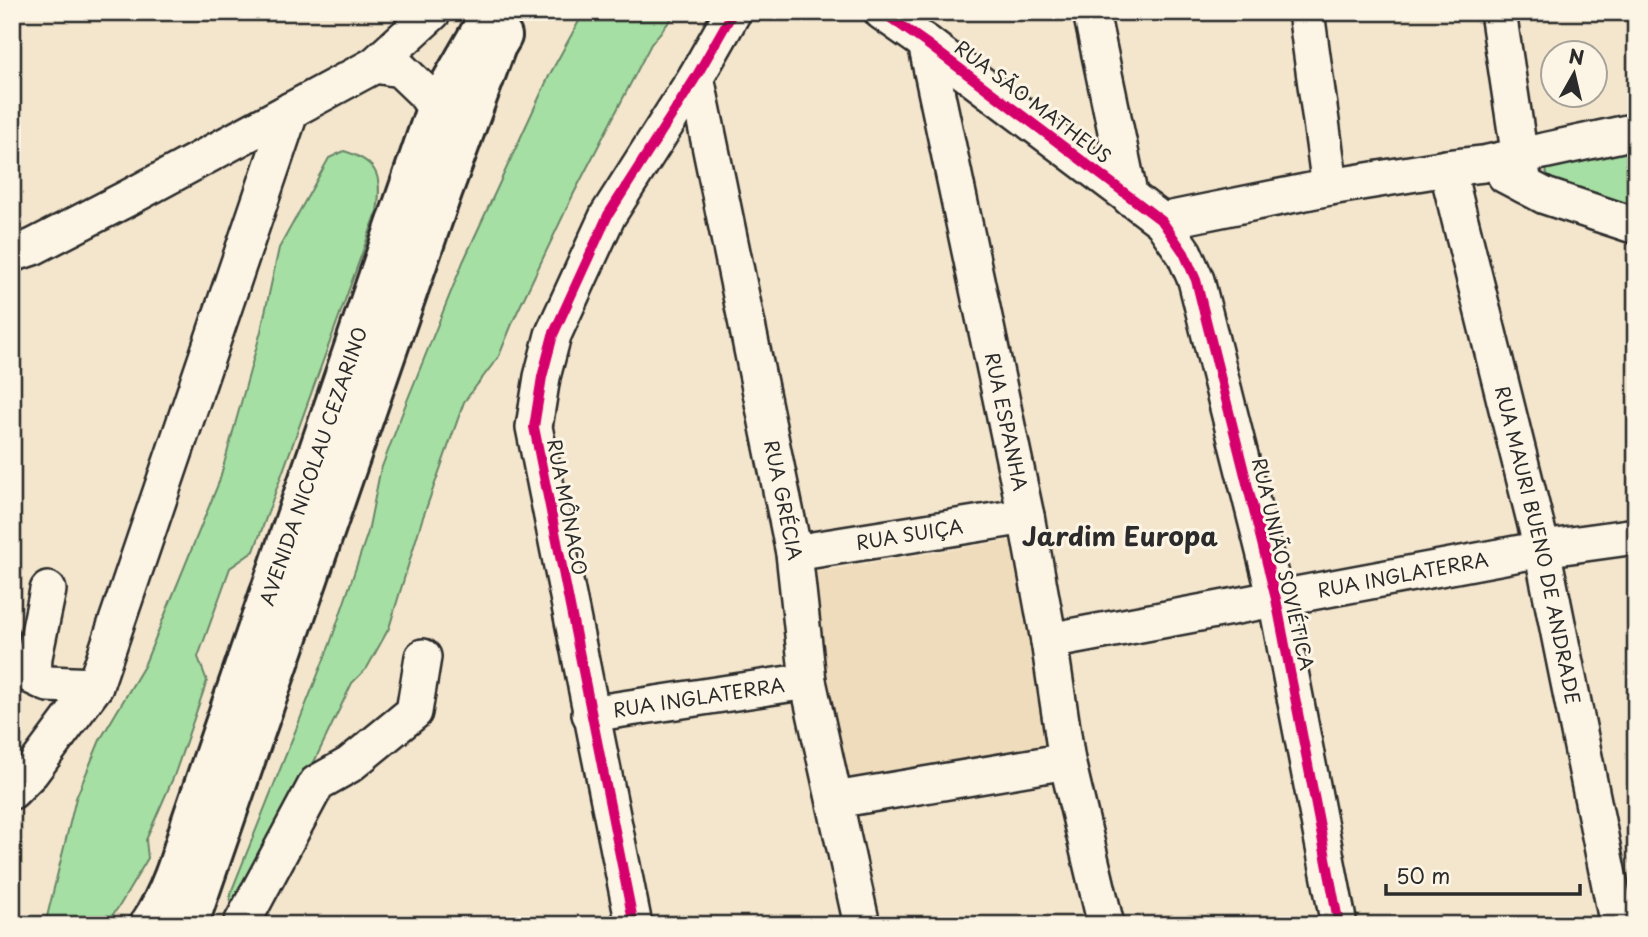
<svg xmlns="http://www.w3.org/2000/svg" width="1648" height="937" font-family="'Playpen Sans',sans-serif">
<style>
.built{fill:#efdcbc}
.green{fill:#a6dfa3;stroke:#688567;stroke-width:2}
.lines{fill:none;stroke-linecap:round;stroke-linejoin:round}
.minor-casing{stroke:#2b2b2b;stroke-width:40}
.major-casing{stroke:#2b2b2b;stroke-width:44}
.minor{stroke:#fcf5e5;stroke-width:35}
.major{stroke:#fcf5e5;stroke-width:38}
.cycleway-casing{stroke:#fcf5e5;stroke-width:15}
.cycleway{stroke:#d6006c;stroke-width:10}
.labels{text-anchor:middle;stroke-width:6;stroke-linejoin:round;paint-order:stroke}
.street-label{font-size:19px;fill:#2b2b2b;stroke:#fcf5e5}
.district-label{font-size:26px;font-weight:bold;fill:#2b2b2b;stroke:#fcf5e5}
</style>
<rect width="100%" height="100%" fill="#f4e6cd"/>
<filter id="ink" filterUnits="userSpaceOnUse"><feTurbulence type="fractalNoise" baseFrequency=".0143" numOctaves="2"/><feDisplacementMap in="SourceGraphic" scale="14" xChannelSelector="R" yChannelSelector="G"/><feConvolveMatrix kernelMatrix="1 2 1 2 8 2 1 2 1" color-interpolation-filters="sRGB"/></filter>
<g filter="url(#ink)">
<path class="built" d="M1013,540L1035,649L1049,752L846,780L810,573Z"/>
<path class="green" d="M584,12H677L651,44L573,195L514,319L499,356L464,402L422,520L389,628L367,668L352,683L252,891L232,924L230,895L330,644L368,532L380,472L405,406L463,262L550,74Z
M1636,144V213L1554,183L1547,175L1546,166Z
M344,151C380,162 382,178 377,212L254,551L230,568L198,657L207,681L174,776L146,840L148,858L120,905L105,925H45L76,798L100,740L144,666L219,482L261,331L279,248L329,158Z"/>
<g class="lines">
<g class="minor-casing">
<g id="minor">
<path d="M882,12L926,43L1162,221L1184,253L1196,280L1276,599L1339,925"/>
<path d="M1091,12L1130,198"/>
<path d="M1306,12L1330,187"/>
<path d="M1498,12L1524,185"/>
<path id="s1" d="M926,43L1026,516L1049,641L1067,761L1106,925"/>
<path d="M375,65L400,69L424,92L436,109"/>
<path id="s2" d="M696,77L794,553L808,681L862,925"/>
<path id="s3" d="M1447,168L1542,549L1618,925"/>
<path d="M1505,175L1545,196L1636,226"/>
<path d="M1162,221L1330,187L1447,168L1483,164L1636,131"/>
<path d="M12,254L33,247L130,197L375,65L433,12"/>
<path id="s4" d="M794,553L1026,516"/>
<path d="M48,590L34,657L33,677L48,684L95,686"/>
<path id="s5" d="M1049,641L1542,549L1636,536"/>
<path id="s6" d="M590,714L808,681"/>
<path d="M12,791L31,772L95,686L291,110"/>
<path d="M835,800L1067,761"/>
<path d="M241,925L317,783L349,765L414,712L423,657"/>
<path d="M634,925L534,427L542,377L553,335L608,215L696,77L733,12"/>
</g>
</g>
<g class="major-casing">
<g id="major">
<path id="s7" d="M149,925C170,895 181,858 191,823L436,109L492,12"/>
<path d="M188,925L442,192L496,46L502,36"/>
</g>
</g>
<use href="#minor" class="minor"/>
<use href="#major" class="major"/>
<g class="cycleway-casing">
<path id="cycleway" d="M882,12L926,43L1162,221L1184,253L1196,280L1276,599L1339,925
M634,925L534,427L542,377L553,335L608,215L696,77L733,12"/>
</g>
<use href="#cycleway" class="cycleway"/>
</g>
</g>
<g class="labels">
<g class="street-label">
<text transform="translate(1033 102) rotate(37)" y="7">RUA SÃO MATHEUS</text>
<text dy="7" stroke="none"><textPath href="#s1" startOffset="387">RUA ESPANHA</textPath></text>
<text dy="7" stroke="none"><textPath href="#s7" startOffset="488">AVENIDA NICOLAU CEZARINO</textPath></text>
<text dy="7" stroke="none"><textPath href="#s2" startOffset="432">RUA GRÉCIA</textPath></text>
<text transform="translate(567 507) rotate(79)" y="7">RUA MÔNACO</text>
<text dy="7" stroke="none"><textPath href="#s4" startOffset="117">RUA SUIÇA</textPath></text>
<text dy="7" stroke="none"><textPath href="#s3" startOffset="388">RUA MAURI BUENO DE ANDRADE</textPath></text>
<text transform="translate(1283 564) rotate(77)" y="7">RUA UNIÃO SOVIÉTICA</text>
<text dy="7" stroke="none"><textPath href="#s5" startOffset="360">RUA INGLATERRA</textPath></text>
<text dy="7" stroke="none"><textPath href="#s6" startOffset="110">RUA INGLATERRA</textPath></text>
</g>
<g class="district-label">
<text x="1120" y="546">Jardim Europa</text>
</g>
</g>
<rect width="1648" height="937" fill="none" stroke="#fcf5e5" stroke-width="42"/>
<rect x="21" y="21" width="1606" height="895" fill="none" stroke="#2b2b2b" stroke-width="2.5" filter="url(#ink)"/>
<g transform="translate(1574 74) rotate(8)"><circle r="33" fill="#fcf5e5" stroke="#a8a49b" stroke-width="2"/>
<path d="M0-5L12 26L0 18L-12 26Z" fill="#2b2b2b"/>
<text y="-10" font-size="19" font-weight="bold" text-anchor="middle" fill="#2b2b2b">N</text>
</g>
<path d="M1386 884v10h194v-10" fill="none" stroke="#2b2b2b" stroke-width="3.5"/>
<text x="1396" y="884" font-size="21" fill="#2b2b2b" stroke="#fcf5e5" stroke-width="5" paint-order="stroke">50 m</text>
</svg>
